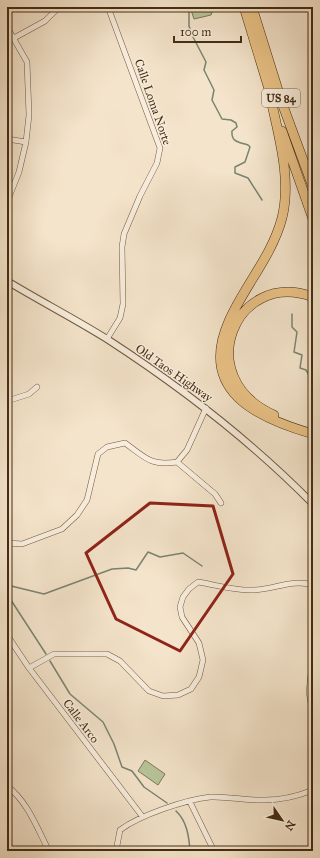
<svg xmlns="http://www.w3.org/2000/svg" width="320" height="858" font-family="'IM FELL Great Primer',serif">
<style>
.green{fill:#b8c59b;stroke:#7e7856}
.lines{fill:none;stroke-linecap:round;stroke-linejoin:round}
.stream{stroke:#798471;stroke-width:1.5}
.minor-casing{stroke:#705a40;stroke-width:6}
.tertiary-casing{stroke:#705a40;stroke-width:8}
.motorway-casing{stroke:#442c12;stroke-width:10}
.minor{stroke:#f8eddd;stroke-width:5}
.tertiary{stroke:#f8eddd;stroke-width:6}
.motorway{stroke:#eac286;stroke-width:9}
.marked{fill:none;stroke:#8f2418;stroke-width:3;stroke-linejoin:round}
.labels{text-anchor:middle;stroke-width:3;stroke-linejoin:round;paint-order:stroke}
.shield{fill:#f8eddd;stroke:#7a664f;stroke-width:1}
.shield-label{font-size:11px;font-weight:bold;fill:#442c12}
.street-label{font-size:12px;fill:#442c12;stroke:#f8eddd}
</style>
<rect width="100%" height="100%" fill="#f4e4cb"/>
<filter id="stains"><feTurbulence type="fractalNoise" baseFrequency=".005" numOctaves="4"/><feColorMatrix values="0 0 0 0 .2 0 0 0 0 .09 0 0 0 0 .02 0 0 0 .5 -.17"/></filter>
<radialGradient id="worn" r=".72"><stop offset=".6" stop-color="#630" stop-opacity="0"/><stop offset="1" stop-color="#630" stop-opacity=".3"/></radialGradient>
<path class="green" d="M190,7H214L211,15L194,19Z
M145,760L165,774L158,785L138,771Z"/>
<g class="lines">
<path class="stream" d="M189,7V26L192,35L206,62L204,70L214,90L212,100L222,119L231,120L236,123L237,127L232,131C231,143 240,142 248,145L250,147L245,162L235,167V173L248,178L262,200
M292,314V327L297,332L294,352L302,355L300,368L306,370L313,382
M7,585L44,594L112,569L128,568L136,570L148,552L160,557L183,553L202,566
M7,594L46,654
M50,661L70,694L103,722L114,744L122,767L132,771L144,787L167,803
M176,811C187,821 189,837 190,851"/>
<g class="minor-casing">
<path id="minor" d="M7,27L27,62L29,115L26,142L19,172L7,202
M14,38L45,21L59,7
M7,139L26,142
M107,339L120,318L123,304L122,247L124,234L140,196L157,163L160,148L108,7
M7,401L29,394L37,387
M177,462L215,494L221,503
M7,543L22,544L62,529L77,515L87,500L98,454L107,447L125,443C146,458 150,466 177,462L187,450L206,408
M7,635L29,668L142,816
M313,655L309,692L313,715
M29,668L54,654H107L120,661L149,691L163,696L178,695L191,689L199,677L203,660L199,643L182,617L180,607L183,597L189,589L198,582C217,585 235,591 254,590C276,589 291,579 313,585
M7,786C28,802 37,828 49,851
M190,802L214,851
M116,851L120,830C140,815 185,800 210,797C228,796 247,801 265,800C281,800 298,796 313,790"/>
</g>
<g class="tertiary-casing">
<path id="tertiary" d="M7,281C40,301 75,319 107,339C181,387 251,441 313,504"/>
</g>
<g class="motorway-casing">
<path id="motorway" d="M244,7L272,99
M252,7L282,103L313,187
M270,95C278,134 292,178 282,218C272,256 245,285 229,321C198,391 257,418 313,434
M282,131L313,219
M274,415C190,378 235,268 313,297"/>
</g>
<use href="#minor" class="minor"/>
<use href="#tertiary" class="tertiary"/>
<use href="#motorway" class="motorway"/>
</g>
<path class="marked" d="M150,503L213,506L233,574L180,651L116,619L86,553Z"/>
<g class="labels">
<rect class="shield" x="262" y="89" width="38" height="18" rx="3"/>
<g class="shield-label">
<text x="281" y="102">US 84</text>
</g>
<g class="street-label">
<text transform="translate(153 102) rotate(71)" y="4">Calle Loma Norte</text>
<text transform="translate(174 373) rotate(35)" y="4">Old Taos Highway</text>
<text transform="translate(81 721) rotate(53)" y="4">Calle Arco</text>
</g>
</g>
<rect width="320" height="858" fill="none" stroke="#f4e4cb" stroke-width="24"/>
<rect x="8" y="8" width="304" height="842" fill="none" stroke="#442c12" stroke-width="2"/>
<rect x="12" y="12" width="296" height="834" fill="none" stroke="#442c12"/>
<g transform="translate(282 820) rotate(124)" stroke="#f8eddd" stroke-width="3" paint-order="stroke">
<path d="M0-3L7 15L0 10L-7 15Z" fill="#442c12"/>
<text y="-6" font-size="11" font-weight="bold" text-anchor="middle" fill="#442c12">N</text>
</g>
<path d="M174 36v6h67v-6" fill="none" stroke="#442c12" stroke-width="2"/>
<text x="180" y="36" font-size="12" fill="#442c12" stroke="#f8eddd" stroke-width="3" paint-order="stroke">100 m</text>
<rect width="100%" height="100%" filter="url(#stains)"/>
<rect width="100%" height="100%" fill="url(#worn)"/>
</svg>
